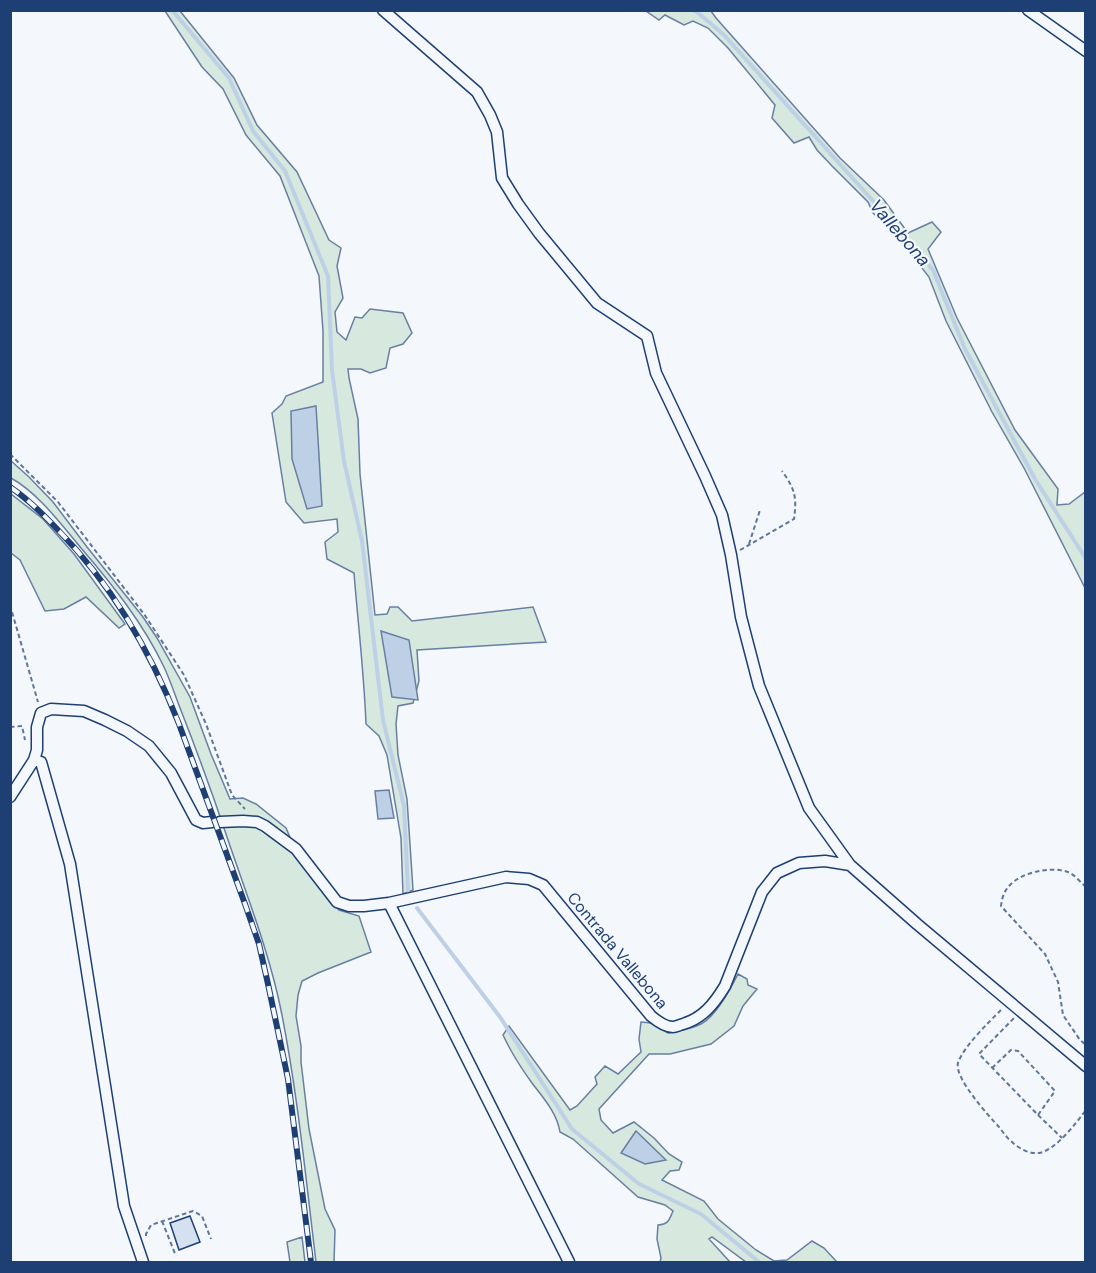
<svg xmlns="http://www.w3.org/2000/svg" width="1096" height="1273" font-family="'DM Sans',sans-serif">
<style>
.green{fill:#d7e8df;stroke:#687fa3;stroke-width:1.5}
.water{fill:#bed0e5;stroke:#687fa3;stroke-width:1.5}
.lines{fill:none;stroke-linecap:round;stroke-linejoin:round}
.stream{stroke:#bed0e5;stroke-width:4}
.building{fill:#d5e0f0;stroke:#1d3f73;stroke-width:1.5}
.minor-casing{stroke:#1d3f73;stroke-width:13}
.path{stroke:#5e769c;stroke-width:2;stroke-dasharray:4.5 3;stroke-linecap:butt}
.minor{stroke:#f4f7fb;stroke-width:10}
.rail-casing{stroke:#1d3f73;stroke-width:6}
.rail{stroke:#f4f7fb;stroke-width:4;stroke-dasharray:11;stroke-linecap:butt}
.labels{text-anchor:middle;stroke-width:4.5;stroke-linejoin:round;paint-order:stroke}
.street-label{font-size:16px;fill:#1d3f73;stroke:#f4f7fb}
.water-label{font-size:18px;font-style:italic;fill:#1d3f73;stroke:#f4f7fb}
</style>
<rect width="100%" height="100%" fill="#f4f7fb"/>
<path class="green" d="M165,11H180L234,78L257,125L297,172L329,240L341,248L337,266L343,298L335,312L337,332L346,340L355,317L362,318L370,309L403,313L412,333L403,344L390,348L386,368L370,373L361,369H348L349,378L358,419L360,474L375,615L387,614L390,607H398L412,621L533,607L546,642L417,650L419,681L413,703L398,706L396,724L398,755L407,799L413,890L403,894L401,838L387,755L379,736L366,724C364,673 358,623 354,573L327,559L325,542L338,532L337,519L304,523L286,502L272,413L282,404L286,396L323,382V331L319,276L280,176L246,135L223,89L202,67Z
M646,11H711L716,18L840,158L884,200L908,233L932,222L941,232L928,249L957,318L1015,430L1058,489L1057,505L1069,504L1085,492V588L1024,468L992,412L946,321L929,277L894,232L873,213L868,202L832,166L817,150L809,137L794,143L772,118L775,105L728,48L708,28L693,21L684,25L665,15L659,20Z
M10,460L29,477L53,502L87,547L143,617L157,638L190,697L211,754L230,799L243,798L256,804L286,828L298,856L339,910L359,916L371,952L318,973L302,981L298,995L296,1016L301,1046V1062L309,1129L325,1209L335,1230L334,1262H316C306,1180 298,1097 282,1015C270,954 247,896 227,837C213,795 198,754 182,713C176,698 171,682 164,667C143,623 112,584 81,548C61,524 38,493 11,478Z
M11,494L43,519L74,554L125,624L119,628L86,597L64,609L45,611L20,560L11,553Z
M738,974L747,979L748,985L757,989L743,1006L734,1026L711,1044L670,1054H649L599,1109L601,1120L613,1133L634,1122L654,1138L669,1154L682,1162L679,1170L670,1171L662,1180L704,1201L718,1219L756,1250L774,1261L787,1260L812,1241L824,1248L837,1262H746L712,1237L709,1239L730,1262H660L661,1258L657,1239L658,1225C669,1224 669,1220 673,1211L665,1205L638,1197L573,1139L560,1132C557,1113 544,1099 532,1083C521,1068 511,1052 503,1035L509,1026L570,1110L577,1106L597,1084L595,1077L605,1066L618,1074L641,1052L639,1039L641,1022L651,1023L668,1033C678,1031 691,1029 701,1024C715,1017 731,988 738,974Z
M302,1237L305,1262H290L287,1242Z"/>
<path class="water" d="M316,406L322,506L307,509L292,459L291,411Z
M381,631L409,640L418,700L392,697Z
M389,790L394,818L378,819L375,791Z
M636,1131L666,1160L645,1164L621,1153Z"/>
<g class="lines">
<path class="stream" d="M172,10L229,78L253,131L285,171L328,276L332,370L344,461L362,541L383,720L404,806L408,891
M693,10L697,12L724,35L882,211L933,270L965,349L1035,479L1086,559
M417,908L500,1017L572,1129L639,1184L701,1214L759,1262"/>
</g>
<path class="building" d="M190,1216L200,1242L179,1250L170,1223Z"/>
<g class="lines">
<g class="minor-casing">
<path id="minor" d="M383,10L477,92L490,115L497,132L502,178L518,204L539,233L597,303L647,336L656,373L705,476L722,515L731,555L741,617L759,686L809,808L850,865
M1028,10L1086,51
M34,760L41,762L70,864L124,1206L143,1262
M10,797L34,760L37,750V727L41,713L51,709L84,711L105,720L127,731L149,746L171,773L196,820L203,823L212,822
M220,822L243,821L257,822L265,826L296,849L337,902L349,906H364L389,903L506,877L529,879L543,885L651,1016C657,1021 665,1027 673,1027C676,1027 679,1025 683,1024C703,1018 714,1004 725,986L762,892L777,873L799,863L825,861L850,865L917,924L1086,1066
M389,903L569,1262"/>
</g>
<path class="path" d="M10,454L58,502L144,614L184,675L206,724L232,795L245,809
M749,544L760,510
M740,550L794,519C797,497 795,489 782,471
M10,605L38,702
M10,727L22,726L25,740
M1086,887C1080,882 1074,874 1068,872C1051,866 1022,872 1010,885C1004,891 1002,898 1001,906L1045,954L1058,982L1063,1015L1080,1040L1086,1045
M1001,1010C989,1022 963,1047 958,1063C954,1078 989,1116 999,1127C1003,1132 1006,1137 1011,1141C1018,1148 1028,1154 1039,1153C1056,1150 1076,1123 1086,1110
M992,1068L1011,1050L1018,1051L1055,1091L1038,1115L979,1054L1014,1018
M1038,1115L1062,1138
M162,1221L176,1256
M146,1236V1234L151,1225L193,1211L202,1216L211,1239"/>
<use href="#minor" class="minor"/>
<g class="rail-casing">
<path id="rail" d="M10,487C28,499 43,514 58,530C112,585 151,652 179,724L245,904L259,944L268,984L288,1079L311,1262"/>
</g>
<use href="#rail" class="rail"/>
</g>
<g class="labels">
<g class="street-label">
<text transform="translate(618 950) rotate(50)" y="6">Contrada Vallebona</text>
</g>
<g class="water-label">
<text transform="translate(900 233) rotate(49)" y="6">Vallebona</text>
</g>
</g>
<rect width="1096" height="1273" fill="none" stroke="#1d3f73" stroke-width="24"/>
</svg>
